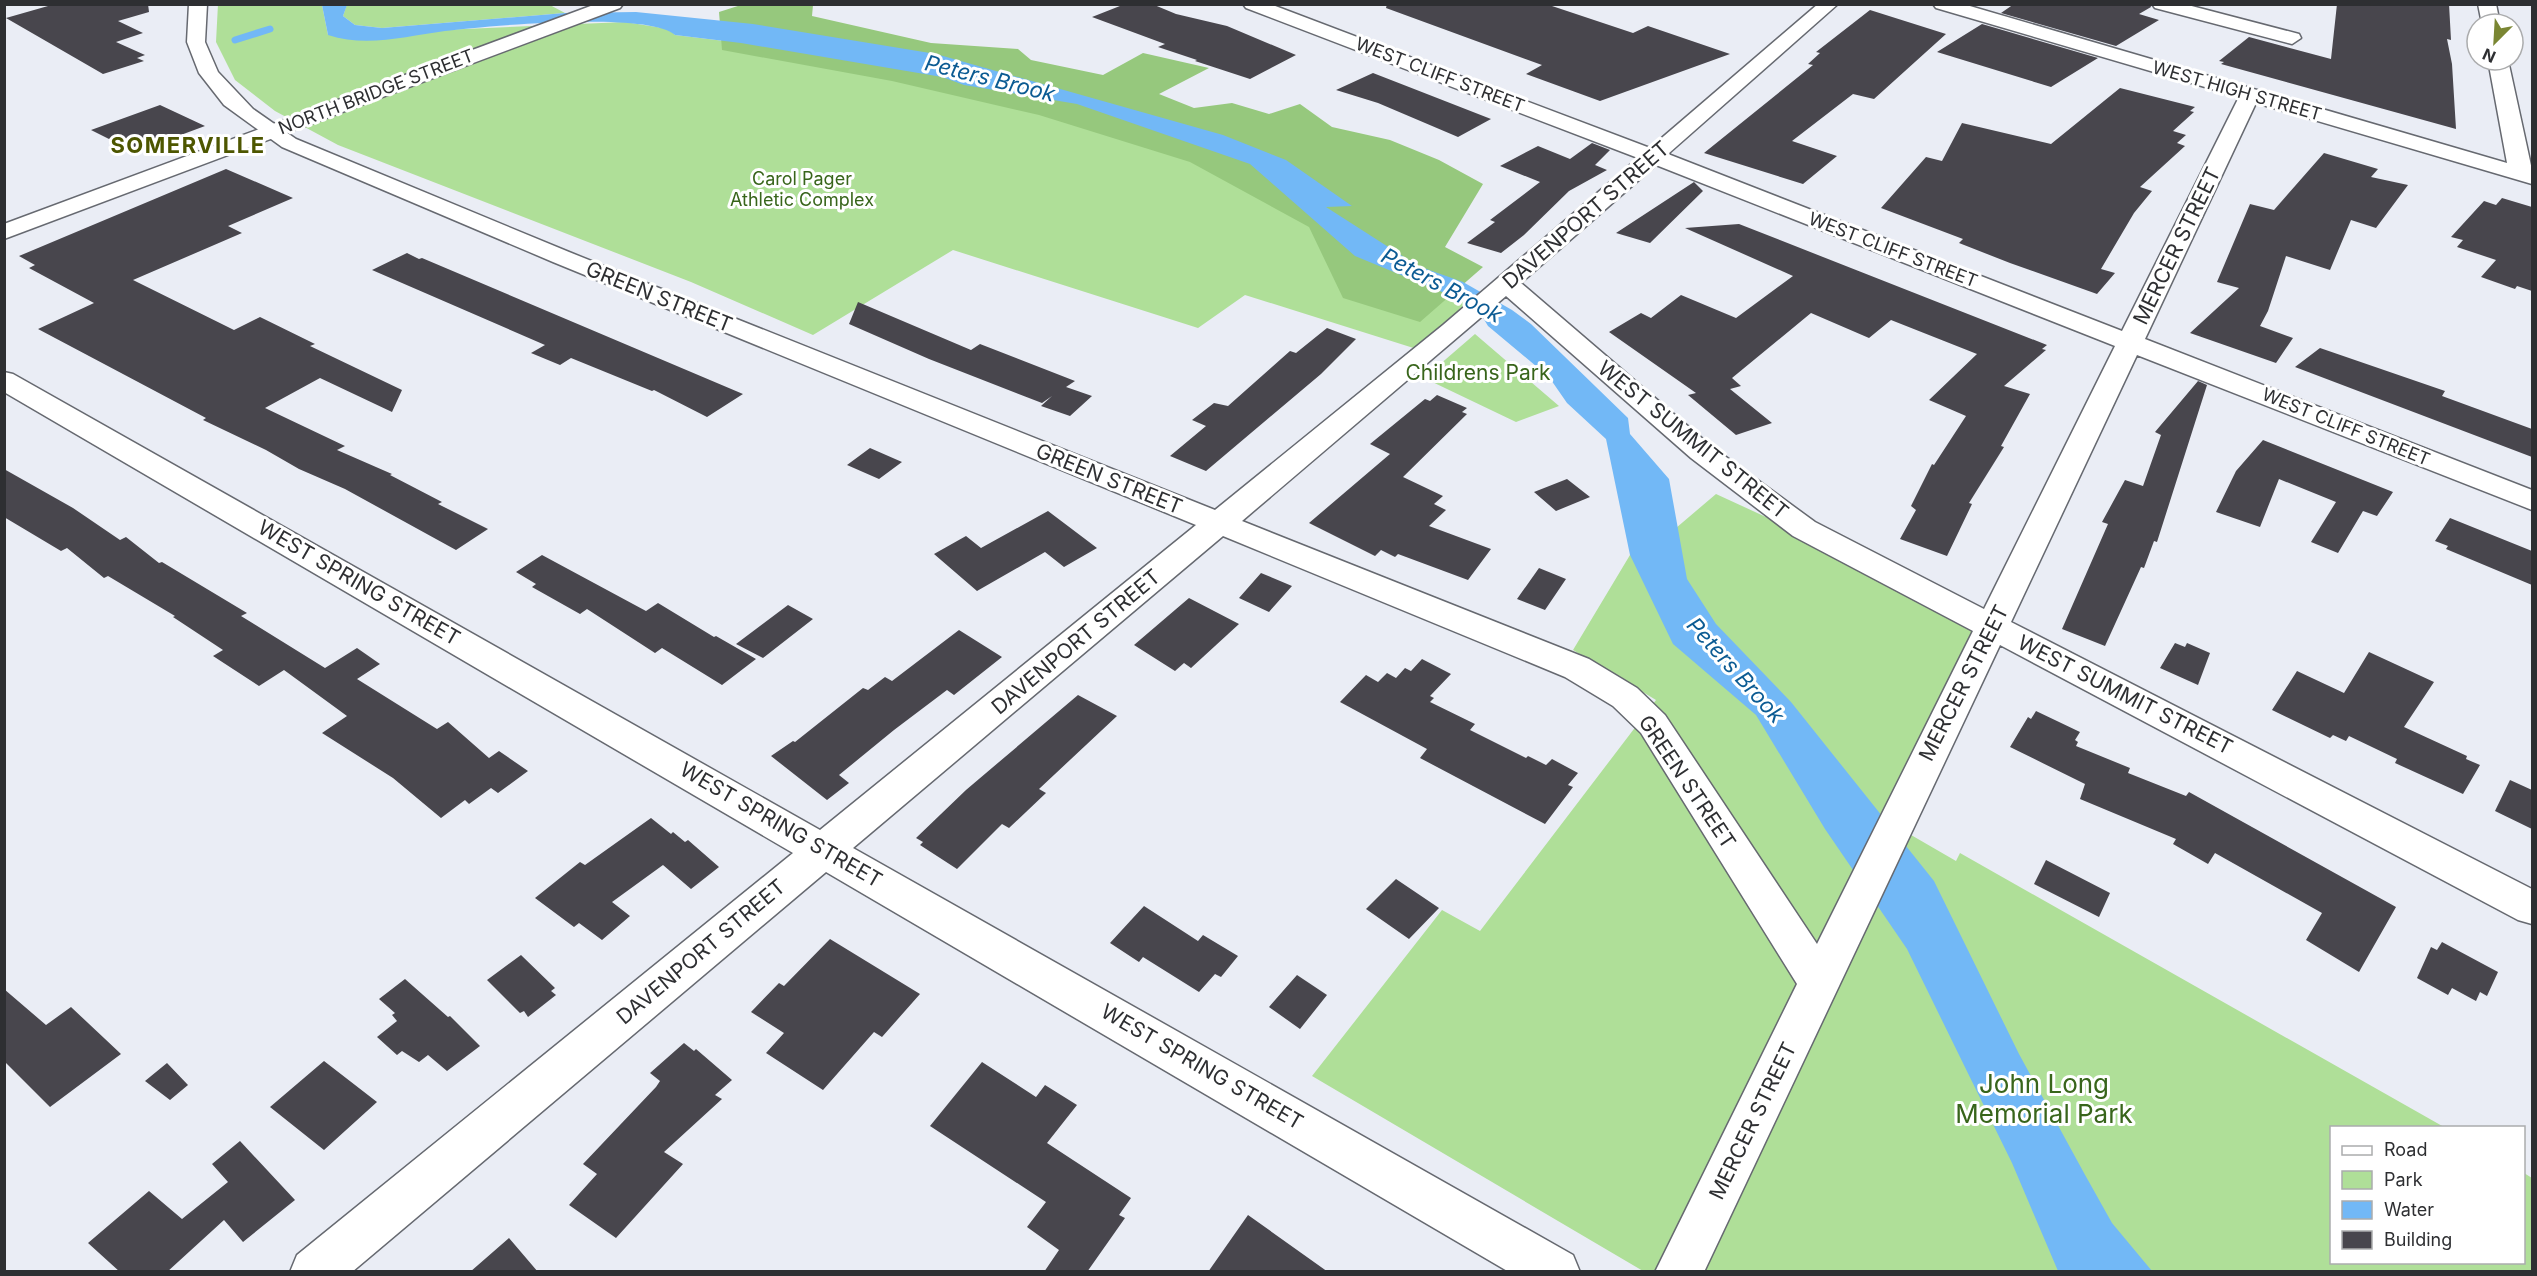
<svg xmlns="http://www.w3.org/2000/svg" width="2537" height="1276" font-family="Inter,sans-serif">
<style>
.green{fill:#afdf98}
.forest{fill:#96c87d}
.water{fill:#72b8f6}
.lines{fill:none;stroke-linecap:round;stroke-linejoin:round}
.stream{stroke:#72b8f6;stroke-width:7}
.building{fill:#48464d}
.minor-casing{stroke:#666970;stroke-width:3}
.tertiary-casing{stroke:#666970;stroke-width:3}
.minor{fill:#fff;fill-rule:evenodd}
.tertiary{fill:#fff;fill-rule:evenodd}
.labels{text-anchor:middle;stroke-width:6;stroke-linejoin:round;paint-order:stroke}
.far-street-label{font-size:18px;fill:#2e2f32;stroke:#fff}
.far-park-label{font-size:18px;fill:#38651b;stroke:#fff}
.street-label{font-size:21px;fill:#2e2f32;stroke:#fff}
.park-label{font-size:21px;fill:#38651b;stroke:#fff}
.water-label{font-size:22px;font-style:italic;fill:#0b5b93;stroke:#fff}
.far-district-label{font-size:22px;font-weight:bold;letter-spacing:1.5px;fill:#4d5600;stroke:#fff}
.near-park-label{font-size:26px;fill:#38651b;stroke:#fff}
</style>
<rect width="100%" height="100%" fill="#eaedf5"/>
<path class="green" d="M218,4L322,5L328,35L625,22L669,29L675,35L741,43L1077,104L1476,306L1423,351L1245,295L1198,328L953,250L813,335L691,282L338,145L275,111L235,80L216,42Z
M347,4H548L565,13L382,28L355,25L343,16Z
M1475,334L1559,406L1516,422L1424,378Z
M1716,494L1992,621L1899,828L1956,861L1960,853L2444,1127L2332,1128V1262H2524V1173L2532,1178V1271H1643L1312,1076L1442,910L1480,931L1656,700L1573,650L1630,555L1676,528Z"/>
<path class="forest" d="M741,5H813L812,16L931,43L1018,49L1031,60L1103,75L1143,53L1209,68L1159,94L1194,108L1232,103L1269,114L1300,104L1332,127L1390,140L1439,160L1483,184L1445,247L1483,267L1420,322L1343,298L1309,227L1190,162L1039,115L892,81L722,50L719,12Z"/>
<path class="water" d="M322,5H347L343,16L355,25L382,28L565,13L636,12L753,24L936,54L1223,135L1286,160L1352,206L1326,207L1418,266L1463,282L1512,310L1531,324L1628,418L1630,434L1669,479L1687,579L1716,624L1791,702L1934,881L2019,1054L2084,1173L2112,1223L2152,1271H2058L2012,1163L1907,949L1825,829L1756,715L1673,644L1630,555L1606,439L1567,403L1549,377L1488,326L1476,306L1355,256L1250,164L1077,104L964,85L942,77L741,43L675,35C648,11 485,26 445,31C406,36 367,48 328,35Z"/>
<g class="lines">
<path class="stream" d="M235,40L270,29"/>
</g>
<path class="building" d="M55,4H148L149,12L118,21L143,33L116,42L145,55L137,58L144,61L103,74L6,18Z
M1125,4H1152L1176,14L1227,26L1296,55L1250,79L1195,61L1197,60L1158,47L1165,44L1092,17Z
M1387,4H1546L1633,33L1648,26L1730,54L1600,101L1526,74L1542,65L1386,8Z
M2014,4H2150L2151,7L2139,14L2159,20L2116,46L2001,13Z
M2337,4H2449L2451,40L2447,39L2452,64L2456,129L2221,64L2224,62L2219,61L2249,37L2331,59Z
M1870,10L1946,34L1874,99L1853,94L1792,141L1837,156L1803,184L1704,153L1813,65L1808,64L1820,53L1816,52Z
M1982,24L2098,58L2051,87L1937,52Z
M1373,73L1409,87L1491,119L1458,137L1378,103L1336,90Z
M2120,88L2195,107L2190,111L2194,112L2173,131L2186,135L2177,143L2185,146L2140,187L2152,191L2134,213L2101,269L2115,273L2097,294L2010,263L1959,243L1963,239L1881,208L1926,157L1942,161L1962,123L2051,144Z
M160,105L205,126L135,152L91,130Z
M1592,143L1610,150L1595,165L1607,170L1569,191L1524,235L1501,253L1467,243L1495,222L1490,220L1540,182L1500,166L1538,146L1570,159Z
M2324,153L2378,169L2371,177L2408,185L2376,228L2351,220L2330,270L2286,256L2268,311L2260,326L2293,338L2276,363L2190,333L2239,288L2217,282L2250,204L2274,210Z
M226,169L293,198L228,226L242,233L133,280L234,330L260,317L315,344L310,346L402,390L392,412L320,378L265,408L345,446L337,450L392,474L390,475L442,502L438,504L488,529L456,550L345,489L299,469L266,450L203,420L206,418L38,329L94,303L29,268L35,265L19,256Z
M1694,182L1703,191L1650,243L1616,233Z
M2502,198L2532,207V291L2517,286L2515,289L2481,277L2496,260L2457,247L2463,240L2451,237L2484,201L2496,205Z
M1739,224L2047,345L2042,349L2046,350L2004,386L2030,394L2001,446L2004,447L1969,503L1972,504L1947,556L1900,539L1916,510L1911,506L1932,464L1934,465L1966,416L1929,400L1977,354L1891,320L1869,338L1811,313L1732,378L1741,386L1730,389L1772,423L1736,435L1688,395L1696,393L1609,332L1641,313L1651,318L1681,295L1736,318L1793,276L1685,228Z
M407,253L419,259L422,258L743,394L707,417L654,390L652,391L571,358L560,365L531,353L545,345L372,270Z
M858,302L971,350L980,344L1075,381L1066,387L1092,396L1070,416L1041,406L1052,396L1042,403L929,359L849,324Z
M1327,328L1356,339L1321,374L1206,471L1170,456L1206,426L1192,420L1214,403L1228,406L1290,351L1296,353Z
M2320,348L2445,391L2442,396L2532,429V457L2295,367Z
M2198,381L2207,385L2157,542L2154,541L2144,568L2141,567L2105,646L2062,629L2108,524L2102,522L2125,480L2143,486L2161,435L2155,432Z
M1437,395L1467,408L1462,412L1467,414L1403,477L1443,496L1434,504L1446,510L1429,526L1491,549L1468,580L1398,554L1395,557L1381,550L1375,556L1309,523L1390,454L1370,444L1425,399L1430,401Z
M2263,440L2393,492L2377,516L2363,511L2338,553L2311,542L2336,502L2279,479L2260,527L2216,512L2236,471Z
M870,448L902,462L879,479L847,465Z
M4,469L73,508L120,540L126,537L159,563L162,562L247,613L241,616L325,668L357,648L380,664L357,679L437,729L448,722L489,758L499,751L528,771L498,793L491,788L469,804L465,800L441,818L393,778L322,733L347,716L284,670L259,686L213,656L223,650L173,617L175,616L108,576L104,578L67,548L61,551L4,517Z
M1567,479L1590,497L1556,511L1534,492Z
M1048,511L1097,548L1064,567L1045,552L977,591L934,554L966,536L981,548Z
M2450,518L2532,551V585L2446,549L2448,546L2435,541Z
M542,555L646,611L658,603L714,637L716,636L756,659L722,685L662,648L655,653L587,609L580,614L532,587L536,584L516,572Z
M1539,568L1566,579L1545,610L1517,599Z
M1261,573L1292,586L1269,612L1239,598Z
M1189,598L1239,624L1191,668L1184,663L1175,671L1134,645Z
M788,605L813,619L763,658L736,644Z
M959,630L1002,657L954,695L947,690L894,730L839,775L849,783L827,800L771,756L793,741L795,742L863,688L868,690L885,677L892,681Z
M2175,643L2185,647L2187,643L2210,653L2198,685L2160,668Z
M2369,652L2434,682L2404,727L2467,756L2466,759L2480,765L2463,794L2395,763L2397,759L2349,736L2346,741L2333,735L2330,738L2272,710L2297,671L2344,693Z
M1422,659L1451,674L1430,696L1434,698L1430,702L1475,724L1470,730L1526,758L1528,756L1546,765L1552,759L1578,773L1568,785L1573,787L1545,824L1420,758L1427,749L1340,702L1366,675L1378,682L1387,673L1396,678L1405,668L1411,671Z
M1078,695L1117,716L1039,789L1046,793L1009,828L1002,824L957,869L920,845L923,842L916,838L966,790Z
M2036,711L2080,732L2075,740L2078,742L2076,746L2130,768L2128,773L2186,796L2189,792L2396,907L2359,972L2306,940L2322,913L2215,853L2208,864L2173,844L2176,839L2080,799L2085,784L2010,747L2028,717L2031,719Z
M2510,780L2532,790V829L2495,811Z
M651,818L671,834L673,832L685,842L688,840L719,867L691,889L663,865L612,902L630,916L602,940L579,923L574,927L535,898L580,862L585,865Z
M2046,860L2110,893L2099,917L2034,884Z
M1396,879L1439,908L1409,939L1366,909Z
M1144,906L1198,941L1203,935L1238,956L1221,977L1215,974L1199,992L1143,957L1139,962L1110,943Z
M830,939L920,994L882,1037L874,1032L823,1090L766,1053L784,1033L751,1012L779,983L784,986Z
M2442,942L2498,972L2487,996L2480,992L2476,1001L2452,988L2448,995L2417,978L2431,947L2437,950Z
M521,955L555,988L551,991L556,995L528,1017L524,1011L520,1013L487,980Z
M1297,975L1327,995L1300,1029L1269,1007Z
M405,979L448,1017L450,1016L480,1046L447,1071L428,1055L419,1062L402,1051L397,1055L377,1037L397,1021L392,1015L395,1013L379,999Z
M4,989L46,1025L71,1007L121,1054L50,1107L4,1061Z
M684,1043L694,1051L696,1049L732,1080L715,1095L722,1099L664,1152L683,1164L616,1238L569,1205L597,1174L583,1164L656,1087L660,1081L650,1073Z
M324,1061L377,1102L324,1150L270,1107Z
M982,1062L1036,1097L1045,1085L1077,1105L1047,1143L1131,1198L1119,1215L1125,1218L1087,1272H1044L1059,1250L1027,1227L1046,1202L930,1126Z
M167,1063L188,1085L170,1100L145,1081Z
M240,1141L295,1200L243,1242L224,1220L167,1272H120L88,1243L149,1191L182,1219L228,1182L212,1164Z
M1248,1215L1328,1272H1208Z
M509,1238L538,1272H470Z"/>
<g class="lines">
<g class="minor-casing">
<path id="minor" d="M189,4H207L205,42L218,72L253,109L296,139L569,252L1215,510L1443,325L1638,158L1246,8L1243,4H1270L1650,148L1818,4H1838L1668,154L2122,331L2239,97L1936,8L1933,4H1963L2507,163L2488,60H2508L2532,170V184L2256,103L2145,339L2532,490V510L2137,355L2011,622L2532,889V924L2518,920L2000,645L1704,1272H1655L1797,984L1641,733L1613,706L1565,677L1223,536L853,848L1573,1255L1580,1272H1509L826,872L352,1272H290L297,1255L793,853L4,392V372L13,374L820,830L1196,525L553,262L282,147L224,105L199,73L187,42ZM1656,165L2115,346L1984,609L1815,522L1711,446L1521,283ZM1506,296L1691,458L1793,536L1973,631L1817,944L1665,715L1637,688L1589,659L1242,521Z
M2152,4H2184L2299,34L2301,38L2292,44L2155,8Z
M2478,4H2496L2500,24H2482Z"/>
</g>
<g class="tertiary-casing">
<path id="tertiary" d="M596,4H623L620,8L4,239V224Z"/>
</g>
<use href="#minor" class="minor"/>
<use href="#tertiary" class="tertiary"/>
</g>
<g class="labels">
<g class="far-street-label">
<text transform="translate(1440 75) rotate(21)" y="6">WEST CLIFF STREET</text>
<text transform="translate(2237 91) rotate(16)" y="6">WEST HIGH STREET</text>
<text transform="translate(376 92) rotate(-21)" y="6">NORTH BRIDGE STREET</text>
<text transform="translate(1893 250) rotate(21)" y="6">WEST CLIFF STREET</text>
<text transform="translate(2346 427) rotate(22)" y="6">WEST CLIFF STREET</text>
</g>
<g class="far-park-label">
<text x="802" y="185">Carol Pager<tspan x="802" dy="21">Athletic Complex</tspan></text>
</g>
<g class="street-label">
<text transform="translate(1586 215) rotate(-41)" y="7">DAVENPORT STREET</text>
<text transform="translate(2177 246) rotate(-64)" y="7">MERCER STREET</text>
<text transform="translate(659 297) rotate(22)" y="7">GREEN STREET</text>
<text transform="translate(1693 440) rotate(39)" y="7">WEST SUMMIT STREET</text>
<text transform="translate(1109 479) rotate(22)" y="7">GREEN STREET</text>
<text transform="translate(359 583) rotate(30)" y="7">WEST SPRING STREET</text>
<text transform="translate(1076 642) rotate(-40)" y="7">DAVENPORT STREET</text>
<text transform="translate(1964 683) rotate(-63)" y="7">MERCER STREET</text>
<text transform="translate(2125 695) rotate(27)" y="7">WEST SUMMIT STREET</text>
<text transform="translate(1687 782) rotate(56)" y="7">GREEN STREET</text>
<text transform="translate(781 825) rotate(30)" y="7">WEST SPRING STREET</text>
<text transform="translate(701 952) rotate(-40)" y="7">DAVENPORT STREET</text>
<text transform="translate(1202 1067) rotate(30)" y="7">WEST SPRING STREET</text>
<text transform="translate(1753 1121) rotate(-64)" y="7">MERCER STREET</text>
</g>
<g class="park-label">
<text x="1478" y="380">Childrens Park</text>
</g>
<g class="water-label">
<text transform="translate(990 78) rotate(14)" y="8">Peters Brook</text>
<text transform="translate(1442 285) rotate(28)" y="8">Peters Brook</text>
<text transform="translate(1736 670) rotate(48)" y="8">Peters Brook</text>
</g>
<g class="far-district-label">
<text x="188" y="153">SOMERVILLE</text>
</g>
<g class="near-park-label">
<text x="2044" y="1093">John Long<tspan x="2044" dy="30">Memorial Park</tspan></text>
</g>
</g>
<rect width="2537" height="1276" fill="none" stroke="#2e2f32" stroke-width="12"/>
<rect x="2330" y="1126" width="195" height="138" fill="#ffffff" stroke="#abacad" stroke-width="1.5"/>
<rect x="2342" y="1146" width="30" height="9" fill="#ffffff" stroke="#abacad" stroke-width="1.5"/>
<text x="2384" y="1156" font-size="18" fill="#2e2f32">Road</text>
<rect x="2342" y="1171" width="30" height="18" fill="#afdf98" stroke="#abacad" stroke-width="1.5"/>
<text x="2384" y="1186" font-size="18" fill="#2e2f32">Park</text>
<rect x="2342" y="1201" width="30" height="18" fill="#72b8f6" stroke="#abacad" stroke-width="1.5"/>
<text x="2384" y="1216" font-size="18" fill="#2e2f32">Water</text>
<rect x="2342" y="1231" width="30" height="18" fill="#48464d" stroke="#abacad" stroke-width="1.5"/>
<text x="2384" y="1246" font-size="18" fill="#2e2f32">Building</text>
<g transform="translate(2495 42) rotate(204)"><circle r="28" fill="#ffffff" stroke="#abacad" stroke-width="1.5"/>
<path d="M0-4.5L10 22L0 15L-10 22Z" fill="#7a8633"/>
<text y="-9" font-size="16" font-weight="bold" text-anchor="middle" fill="#2e2f32">N</text>
</g>
</svg>
